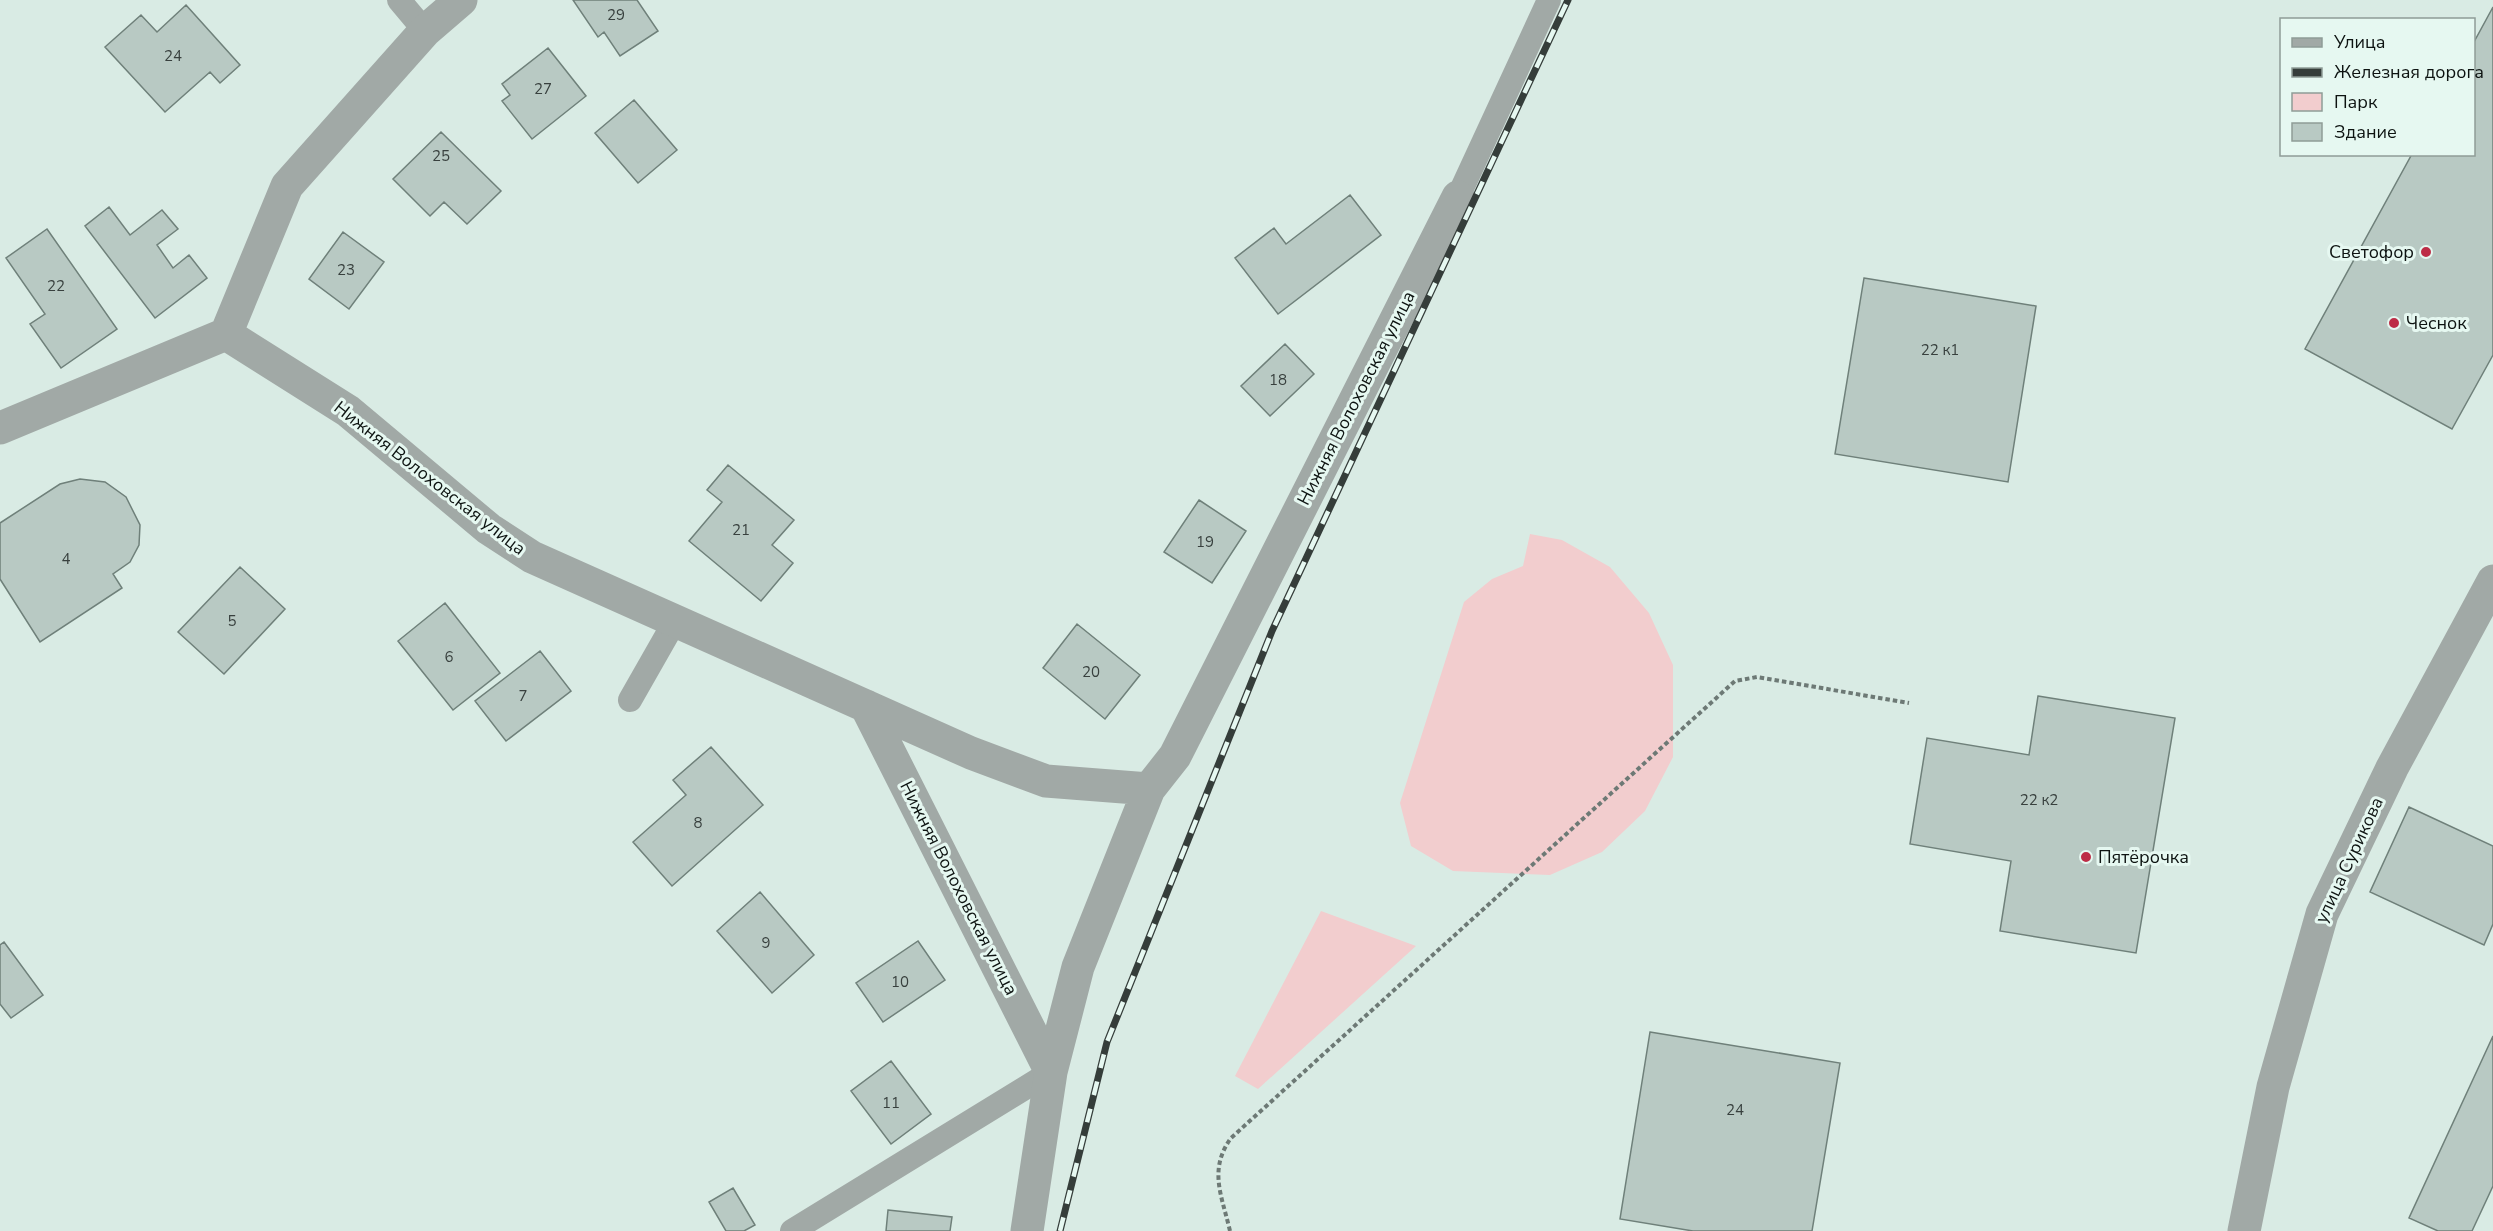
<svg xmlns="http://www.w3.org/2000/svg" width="2493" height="1231" font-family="'Nunito Sans',sans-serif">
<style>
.green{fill:#f2cdce}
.building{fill:#b8c9c3;stroke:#6f807a;stroke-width:1.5}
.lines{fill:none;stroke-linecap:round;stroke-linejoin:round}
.path{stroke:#6d7975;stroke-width:4;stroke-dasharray:4.5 3;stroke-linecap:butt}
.lane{stroke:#a1a9a6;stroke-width:24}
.street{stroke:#a1a9a6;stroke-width:33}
.rail-casing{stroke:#353d3a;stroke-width:7}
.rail{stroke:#e6f8f1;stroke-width:4.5;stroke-dasharray:14;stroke-linecap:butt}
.poi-dot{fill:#bd2c46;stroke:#e6f8f1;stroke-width:2}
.labels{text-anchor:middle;stroke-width:6;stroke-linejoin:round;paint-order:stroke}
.number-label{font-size:15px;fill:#38403e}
.poi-label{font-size:18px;fill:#0d1311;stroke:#e6f8f1;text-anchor:start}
.street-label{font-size:18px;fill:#0d1311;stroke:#e6f8f1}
</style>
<rect width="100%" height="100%" fill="#d9ebe4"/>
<path class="green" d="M1530,534L1562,540L1610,567L1649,613L1673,665V757L1645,811L1602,852L1550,875L1453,871L1411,846L1400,803L1464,602L1492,579L1523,566Z
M1321,911L1416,946L1258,1089L1235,1076Z"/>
<path class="building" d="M573,0H637L658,31L620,56L604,32L598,37Z
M186,5L240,65L220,83L210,72L165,112L105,47L141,15L157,32Z
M2493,7V355L2452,429L2305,349L2412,154H2474V42Z
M548,48L586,96L532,139L502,101L510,95L502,84Z
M634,100L677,150L638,183L595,133Z
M441,132L501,191L467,224L444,202L430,216L393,179Z
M1350,195L1381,235L1278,314L1235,258L1274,228L1286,244Z
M109,207L130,235L162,210L178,229L157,245L173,268L189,255L207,278L155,318L85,226Z
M47,229L117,329L61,368L30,324L45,314L6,258Z
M343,232L384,262L349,309L309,279Z
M1864,278L2036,306L2008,482L1835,454Z
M1285,344L1314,374L1270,416L1241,386Z
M728,465L794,520L772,545L793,563L761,601L689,541L722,502L707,490Z
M80,479L105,482L126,497L140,525L139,545L130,562L113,574L122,588L40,642L0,579V523L60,484Z
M1199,500L1246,531L1212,583L1164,552Z
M240,567L285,609L224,674L178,632Z
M445,603L500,673L453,710L398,641Z
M1077,624L1140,675L1105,719L1043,668Z
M540,651L571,691L506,741L475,701Z
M2038,696L2175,718L2136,953L2000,931L2011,861L1910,844L1927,738L2029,755Z
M711,747L763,805L672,886L633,842L686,795L673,780Z
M2409,807L2493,846V924L2484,945L2370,892Z
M760,892L814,955L772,993L717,931Z
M918,941L945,980L883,1022L856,983Z
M4,942L43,995L11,1018L0,1004V945Z
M1650,1032L1840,1063L1812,1231H1693L1620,1219Z
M2493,1036V1186L2472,1231H2438L2409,1218Z
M891,1061L931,1114L891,1144L851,1091Z
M733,1188L755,1225L744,1231H726L709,1202Z
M888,1210L952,1217L950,1231H886Z"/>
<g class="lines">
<path class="path" d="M1230,1231C1222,1196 1208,1170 1231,1138L1735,681L1757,677L1909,703"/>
<path class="lane" d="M399,0L425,31
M1458,197L1549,0
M630,700L675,621
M792,1231L1051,1072"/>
<path class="street" d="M226,334L348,411L489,529L532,557L971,753L1046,781L1149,789
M226,334L287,186L425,31L461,0
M0,428L226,334
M866,706L1051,1072
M1027,1231L1051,1072L1078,967L1149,789L1175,756L1458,197
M2244,1231L2273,1087L2322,914L2392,768L2493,581"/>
<g class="rail-casing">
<path id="rail" d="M1060,1231L1107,1042L1272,631L1568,0"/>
</g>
<use href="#rail" class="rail"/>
</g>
<g class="poi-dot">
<circle cx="2426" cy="252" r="6"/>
<circle cx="2394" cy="323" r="6"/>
<circle cx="2086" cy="857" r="6"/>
</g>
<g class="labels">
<g class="number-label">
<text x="616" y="20">29</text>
<text x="173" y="61">24</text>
<text x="543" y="94">27</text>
<text x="441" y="161">25</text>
<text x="346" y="275">23</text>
<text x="56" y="291">22</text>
<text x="1940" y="355">22 к1</text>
<text x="1278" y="385">18</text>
<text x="741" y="535">21</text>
<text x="1205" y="547">19</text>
<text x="66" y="564">4</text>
<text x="232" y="626">5</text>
<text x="449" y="662">6</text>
<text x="1091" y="677">20</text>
<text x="523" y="701">7</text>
<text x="2039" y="805">22 к2</text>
<text x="698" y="828">8</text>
<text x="766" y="948">9</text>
<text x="900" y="987">10</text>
<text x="891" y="1108">11</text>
<text x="1735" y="1115">24</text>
</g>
<g class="poi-label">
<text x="2414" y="258" text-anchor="end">Светофор</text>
<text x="2406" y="329">Чеснок</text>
<text x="2098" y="863">Пятёрочка</text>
</g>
<g class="street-label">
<text transform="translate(1356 398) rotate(-63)" y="6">Нижняя Волоховская улица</text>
<text transform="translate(430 478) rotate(38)" y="6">Нижняя Волоховская улица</text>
<text transform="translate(2349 860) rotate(-65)" y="6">улица Сурикова</text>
<text transform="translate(959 888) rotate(63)" y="6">Нижняя Волоховская улица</text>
</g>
</g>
<rect x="2280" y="18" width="195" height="138" fill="#e6f8f1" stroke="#8f9c97" stroke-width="1.5"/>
<rect x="2292" y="38" width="30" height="9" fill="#a1a9a6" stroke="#8f9c97" stroke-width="1.5"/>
<text x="2334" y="48" font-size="18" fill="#0d1311">Улица</text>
<rect x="2292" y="68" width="30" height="9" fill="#353d3a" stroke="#8f9c97" stroke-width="1.5"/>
<text x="2334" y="78" font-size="18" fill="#0d1311">Железная дорога</text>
<rect x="2292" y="93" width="30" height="18" fill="#f2cdce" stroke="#8f9c97" stroke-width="1.5"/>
<text x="2334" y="108" font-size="18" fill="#0d1311">Парк</text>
<rect x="2292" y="123" width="30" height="18" fill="#b8c9c3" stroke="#8f9c97" stroke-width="1.5"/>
<text x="2334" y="138" font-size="18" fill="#0d1311">Здание</text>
</svg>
